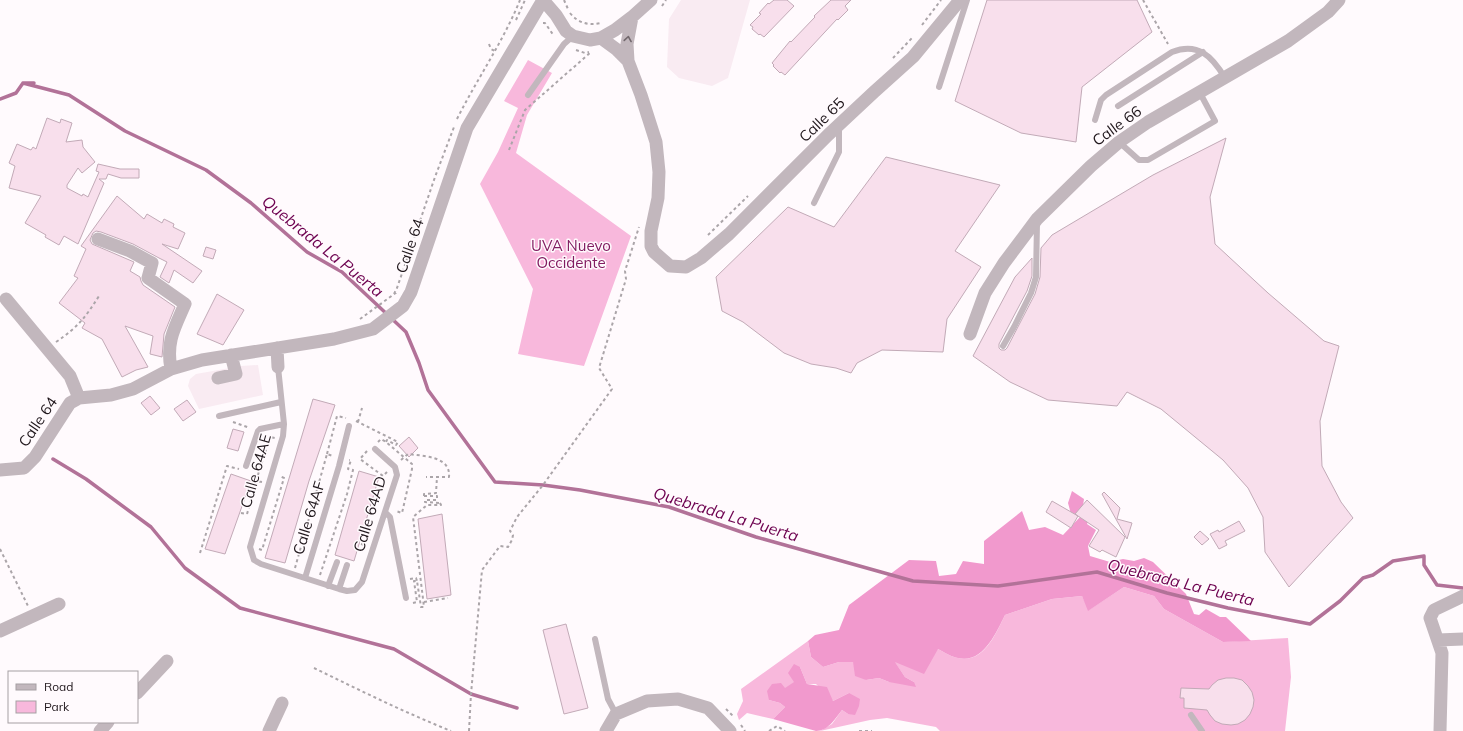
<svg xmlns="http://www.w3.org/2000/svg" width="1463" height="731" font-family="Mulish,sans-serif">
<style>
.built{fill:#f9ebf2}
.green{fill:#f8b8dc}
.forest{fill:#f199cd}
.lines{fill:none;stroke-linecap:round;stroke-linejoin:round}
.stream{stroke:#b27298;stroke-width:3.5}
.building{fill:#f8dfec;stroke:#c2aab7}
.path{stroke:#aba5a9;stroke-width:2;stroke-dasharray:3 3;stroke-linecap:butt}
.lane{stroke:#c2b7bd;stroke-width:6}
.street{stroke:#c2b7bd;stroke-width:13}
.oneway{stroke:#71676c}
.labels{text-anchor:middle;stroke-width:3;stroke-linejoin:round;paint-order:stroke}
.street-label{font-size:15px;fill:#20171c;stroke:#fffafd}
.park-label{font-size:15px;fill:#821c61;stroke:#fffafd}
.water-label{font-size:16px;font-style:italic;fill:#6d004f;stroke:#fffafd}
</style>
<rect width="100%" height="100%" fill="#fffafd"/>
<path class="built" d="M681,0H750L728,78L712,86L679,78L667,67L669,19Z
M258,365L263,395L199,409L188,386L190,379L196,374L241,366Z"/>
<path class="green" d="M528,60L552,73L527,115L516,153L631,236L584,366L518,354L533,289L480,184L498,152L518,108L504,101Z
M1124,587L1154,596L1164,609L1223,642L1288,638L1291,677L1285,731H940L936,727L887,718L870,720L820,731L832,724L842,710L848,714L849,693L833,701L816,684H807L800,667L795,682L769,700L780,703L785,707L773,719L747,713L739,720L737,714L743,701L741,689L808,641L811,657L823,667L839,662H853L866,680L879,678L889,682H914L905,677L894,661L900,663L938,649C944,652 951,657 958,658C984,664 996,633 1005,615L1052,599L1082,596L1089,610Z"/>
<path class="forest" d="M1072,491L1084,499L1082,512L1090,517L1087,524L1096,530L1088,546L1090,556L1110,562L1123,559L1134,561L1144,558L1153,562L1186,594L1194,614L1199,615L1206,609L1220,617H1226L1251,641L1223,642L1164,609L1154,596L1124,587L1088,611L1082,596L1052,599L1005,615C996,633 983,664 958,658C951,657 944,652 938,649L924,674L895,662L905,677L914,682L916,687L889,682L879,678L866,680L855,676L853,662H839L823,667L811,657L808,641L815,635L839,630L849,605L909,560L936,561L939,576L956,574L963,561L984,564V541L1022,511L1029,530L1045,527L1063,535L1080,517L1071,514L1068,503Z
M794,664L800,667L807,684L827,687L833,701L849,693L860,699L859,706L855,715L848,714L842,710C835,719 828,731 816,731L773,719L785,707L780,703L769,700L767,691L772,684L781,683L785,688L794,682L788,673Z"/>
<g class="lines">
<path class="stream" d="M23,83L69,95L125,131L206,170L251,203L307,252L342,272L406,332L419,363L428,390L495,482L543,485L580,490L669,507L756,537L913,581L998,586L1097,572L1167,593L1228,608L1310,624L1340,601L1363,578L1373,575L1393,561L1424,556V565L1437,585L1463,588
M0,99L16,93L23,83H34
M53,459L86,479L151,527L185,568L240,608L394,649L471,694L517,708"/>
</g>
<path class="building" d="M774,0H787L794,6L764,37L760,34L759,35L752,29L753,27L750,25L761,14L759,13L768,3L769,4Z
M831,0H851L845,6L848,10L838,20L837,19L785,75L781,72L780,73L773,66L774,65L772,63L790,41L791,42L815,17L814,16Z
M987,0H1137L1152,32L1082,87L1076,142L1021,133L955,101Z
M47,118L60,123L61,119L72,123L66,142L82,140L83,147L95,162L82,173L78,168L67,185V188L82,196L83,194L88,197L99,172L96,171L98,164L120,169H139V178H121L108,174L106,179H99L104,183L78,244L64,236L59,245L45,237L46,235L25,223L41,196L9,188L15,166L9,163L17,144L31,150L33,147L36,149Z
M1226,138L1210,197L1215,244L1268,293L1324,341L1339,346L1320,421L1322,466L1341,502L1353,518L1289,587L1265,552L1263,517L1248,488L1223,460L1161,409L1127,392L1117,406L1048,400L1010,382L973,356L1015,277L1032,258V276L1027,291L999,344V348L1001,350H1005L1007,348L1035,294L1040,277L1041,248L1052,235L1153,175Z
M886,157L1000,185L955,251L981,267L947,319L943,352L882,350L857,363L851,373L836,368L811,364L784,353L743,322L722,311L716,277L788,207L834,227Z
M117,196L144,219L147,214L162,223L164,219L174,224L173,227L185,233L178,249L162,244L202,271L193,283L174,270L169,283L160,277L167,262L159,258L133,244L101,232L96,231L93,233L90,240L92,244L134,262L130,271L140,277L141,281L143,285L175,307L164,334L162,357L150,354L153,336L125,326L148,367L136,370L122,377L102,339L82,328L85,323L59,303L78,278L74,276L86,249L81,246Z
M206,247L216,250L213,259L203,256Z
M217,294L244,310L223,345L197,334Z
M150,396L160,408L151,415L141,403Z
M313,399L335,405L309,481L285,563L265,558Z
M187,400L196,412L183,421L174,409Z
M233,429L244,432L238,451L227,448Z
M409,437L418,448L409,457L399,446Z
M359,471L379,477L354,561L335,555Z
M231,474L251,481L225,554L205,549Z
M1104,492L1120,508L1117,519L1132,523L1127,539L1102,494Z
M1087,500L1125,537L1116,557L1102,550L1100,552L1089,546L1099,530L1075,514Z
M1052,501L1078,516L1071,528L1046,512Z
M442,514L451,595L427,599L418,519Z
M1239,521L1245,531L1225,541L1227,545L1219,549L1210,534L1218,530L1219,532Z
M1200,531L1209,539L1202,545L1194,537Z
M566,624L588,708L564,714L543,630Z
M1226,678H1234L1242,680L1248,686L1252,692L1254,700L1253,707L1250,714L1245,720L1238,724L1231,725L1222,724L1215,721L1210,715L1207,710L1184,708V698H1180L1181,688L1209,689L1212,685L1218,680Z"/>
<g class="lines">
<path class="path" d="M564,0L568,9
M1143,0L1168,44
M662,6L666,0
M570,13C578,23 589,26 601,23
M516,20L525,0
M543,23H545L554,36
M922,25L941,0
M489,44L491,49L495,51
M576,50L585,53L589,52
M893,58L912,38
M457,119C477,79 503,42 520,0
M509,150L525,110L591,52
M708,235L748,196
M394,294L397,288L435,177L454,127
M360,319L397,292
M56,342C78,327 85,318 99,296
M356,421L398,442L396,445L387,440L386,442
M233,422L250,428
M358,422L362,408
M378,442L381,439L386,442L412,464V469L402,513L396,511
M367,451L360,459L383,476L387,472
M327,454L337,416L346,418
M401,460L408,454C423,456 451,456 449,477H426
M262,482L256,481L270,437L275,438
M424,496H437V500H425V502L440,503
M424,496V494L436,493L437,477
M241,513L247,514
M247,514L257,481
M361,544L365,545
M0,549L28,606
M259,549L262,550L284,478L280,476
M200,553L227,466L239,469
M295,568L327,454L333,456
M320,575L347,494L353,470L348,469L351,460H349
M410,579L416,578L417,581
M424,602L448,598
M413,603L417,602L414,581H417L421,607H424L413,517L427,505H441L440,503
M314,668C359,690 404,712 451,731
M726,709L734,717
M741,725L745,731
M469,731L471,694L482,570L500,546L508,547L512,540L513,535L510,531L517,517L543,485L612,389L599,368L626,279L625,271L639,227
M769,731L777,726L785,731
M859,731H872"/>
<path class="lane" d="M939,87L967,0
M528,95L564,44L573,36
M1118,106L1203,52
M1095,120L1101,100L1106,95L1172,52C1198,42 1212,56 1225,78
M1119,142L1139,160H1148L1215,121L1200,93
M814,203L839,152V126
M1003,346L1014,327L1031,293L1036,277L1037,223
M278,367L284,424L283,436L250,547L254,560L261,564L339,589L347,591L355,590L362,582L397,475L395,467L375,449
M219,416L281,402
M246,466L258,431L260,429L284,424
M385,512L390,517L406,598
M305,578L339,466L349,426
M328,586L337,562
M339,589L347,565
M595,639L608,699L616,714
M1191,715L1202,731"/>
<path class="street" d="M543,0L556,15L566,31L573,36L590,40L601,38L615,30L632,17L651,0
M632,17L627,44L628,61L641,95L656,142L659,172L658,198L651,231V246L654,252L670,266L686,267L701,258L729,234L828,135L874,92L913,57L960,0
M601,38L616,49L628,61
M98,239L130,251L152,263L148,278L185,304C174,329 166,342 171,369
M6,299L70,376L79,398
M970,334L985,293L1004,263L1037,219L1091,166L1119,142L1148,122L1288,41L1328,12L1339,0
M277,348L278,367
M218,378L236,374L231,355
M0,470L24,468L35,457L70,403L79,398L111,395L133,389L171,369L202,360L334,339L373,329L403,306L411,292L467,128L543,0
M0,631L59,604
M1438,640L1463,639
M137,693L167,661
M100,731L108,722
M269,731L282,703
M606,731L616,714L647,701L678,699L708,708L730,731
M1440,731L1442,653L1430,618L1434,610L1463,596"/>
</g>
<defs><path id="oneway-chevron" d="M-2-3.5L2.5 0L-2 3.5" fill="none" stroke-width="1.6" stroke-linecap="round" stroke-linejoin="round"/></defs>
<use class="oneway" href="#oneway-chevron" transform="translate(628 39) rotate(-81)"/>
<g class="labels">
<g class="street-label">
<text transform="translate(822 120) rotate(-44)" y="5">Calle 65</text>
<text transform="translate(1117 126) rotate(-36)" y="5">Calle 66</text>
<text transform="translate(410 246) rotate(-71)" y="5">Calle 64</text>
<text transform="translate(38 422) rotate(-56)" y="5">Calle 64</text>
<text transform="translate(256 471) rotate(-74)" y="5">Calle 64AE</text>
<text transform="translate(370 514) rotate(-73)" y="5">Calle 64AD</text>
<text transform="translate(309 518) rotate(-73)" y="5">Calle 64AF</text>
</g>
<g class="park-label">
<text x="571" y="251">UVA Nuevo<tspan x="571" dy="17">Occidente</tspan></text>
</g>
<g class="water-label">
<text transform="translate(323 246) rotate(39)" y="6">Quebrada La Puerta</text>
<text transform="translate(726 514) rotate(17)" y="6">Quebrada La Puerta</text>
<text transform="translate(1181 582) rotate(14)" y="6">Quebrada La Puerta</text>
</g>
</g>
<rect x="8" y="671" width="130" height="52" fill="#fffafd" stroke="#a69fa3"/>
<rect x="16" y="684" width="20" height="6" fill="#c2b7bd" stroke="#a69fa3"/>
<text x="44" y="691" font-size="12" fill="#20171c">Road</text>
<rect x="16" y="701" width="20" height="12" fill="#f8b8dc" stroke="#a69fa3"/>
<text x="44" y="711" font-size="12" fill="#20171c">Park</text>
</svg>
